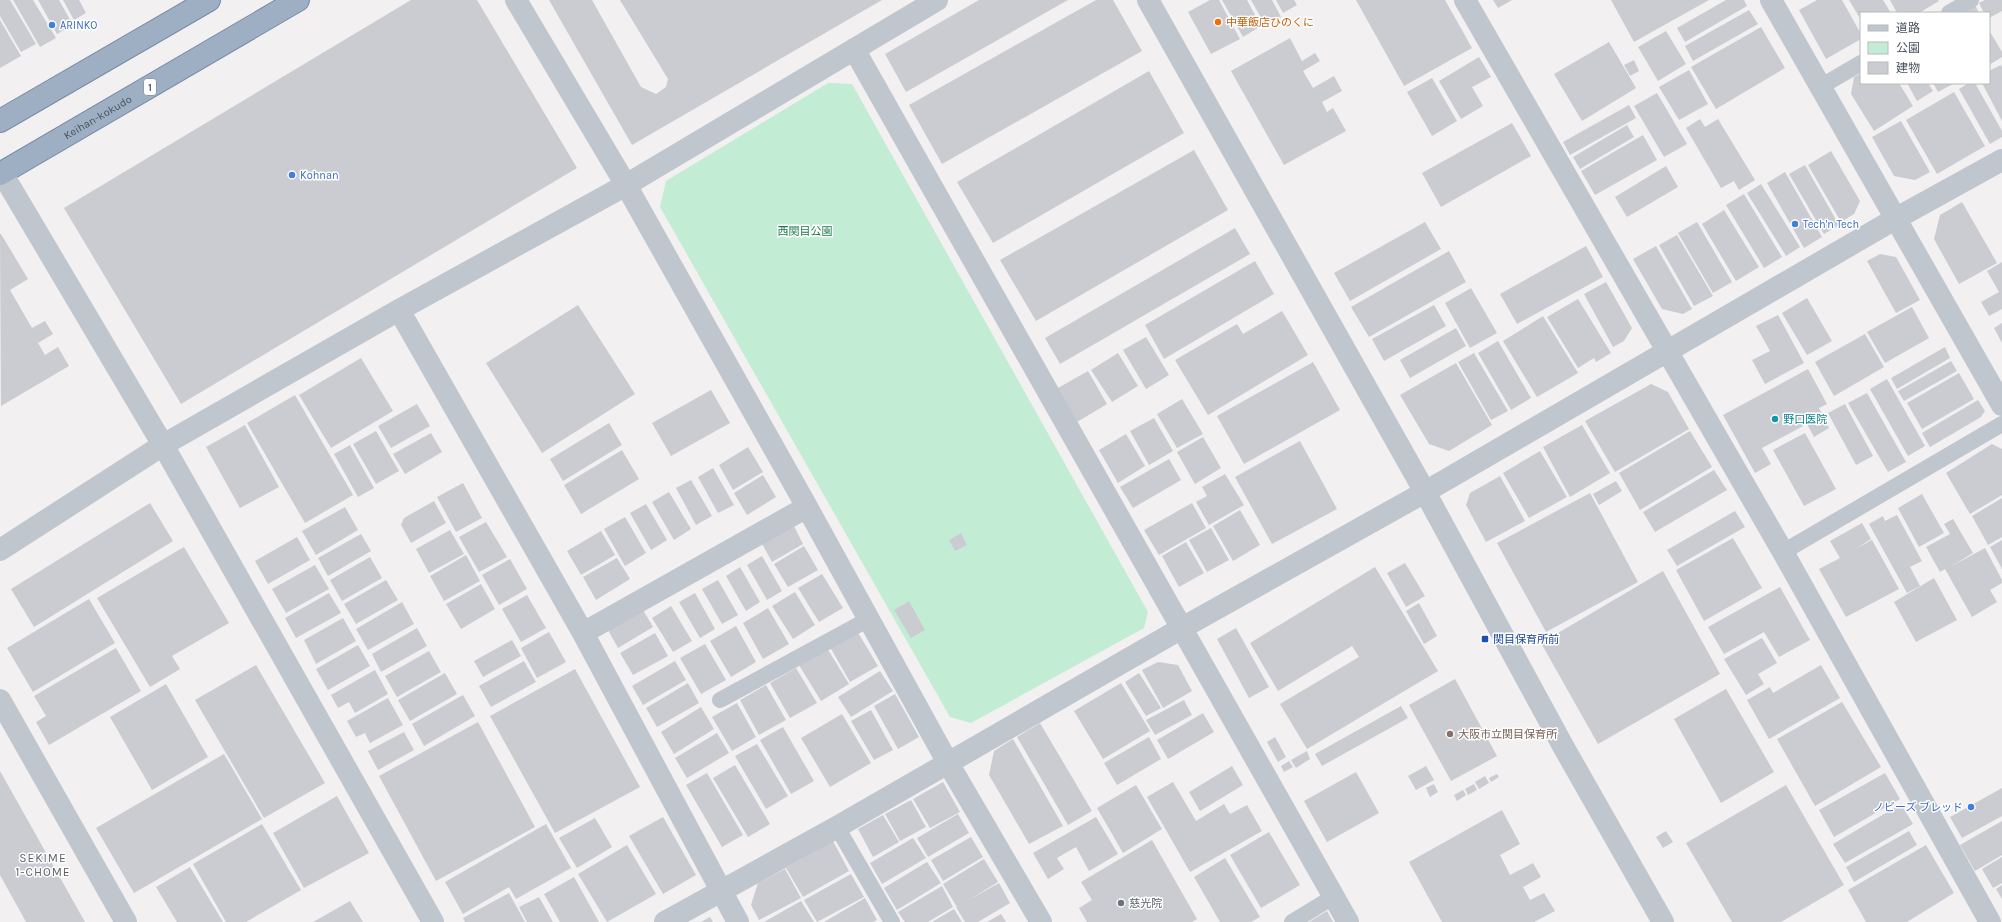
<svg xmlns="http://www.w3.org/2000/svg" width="2002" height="922" font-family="Karla,'Noto Sans JP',sans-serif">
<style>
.green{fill:#c2ecd4}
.building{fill:#caccd2}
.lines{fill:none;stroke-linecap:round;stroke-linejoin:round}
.trunk-casing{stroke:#768ba6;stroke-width:24}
.service{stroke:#bfc6cd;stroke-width:16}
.minor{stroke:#bfc6cd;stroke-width:22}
.trunk{stroke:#9eafc4;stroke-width:22}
.food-dot{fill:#e8710a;stroke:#fff;stroke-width:1.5}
.shop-dot{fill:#3f7fe0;stroke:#fff;stroke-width:1.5}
.culture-dot{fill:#0f9aa8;stroke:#fff;stroke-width:1.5}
.transit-dot{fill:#1a4fb4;stroke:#fff;stroke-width:1.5}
.education-dot{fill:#8d6e63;stroke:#fff;stroke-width:1.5}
.worship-dot{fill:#6b7280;stroke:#fff;stroke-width:1.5}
.labels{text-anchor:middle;stroke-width:3;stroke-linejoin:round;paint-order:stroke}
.shield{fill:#fff;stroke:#80868d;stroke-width:1}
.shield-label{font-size:10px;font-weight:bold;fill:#49525c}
.food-label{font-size:11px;fill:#c56008;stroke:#fff;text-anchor:start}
.shop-label{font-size:11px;fill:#366cbe;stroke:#fff;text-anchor:start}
.street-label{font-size:11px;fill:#49525c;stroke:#fff}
.park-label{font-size:11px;fill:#1e7950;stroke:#fff}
.culture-label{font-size:11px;fill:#0d838f;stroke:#fff;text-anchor:start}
.transit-label{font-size:11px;fill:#164399;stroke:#fff;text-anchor:start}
.education-label{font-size:11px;fill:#785e54;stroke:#fff;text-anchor:start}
.worship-label{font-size:11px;fill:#5b616d;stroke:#fff;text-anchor:start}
.neighbourhood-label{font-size:12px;letter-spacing:1px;fill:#5d6064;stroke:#fff}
</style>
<rect width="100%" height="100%" fill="#f2f0f0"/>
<path class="green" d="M828,83L852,84L1148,612L1144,628L971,723L950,717L660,207L666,181Z"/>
<path class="building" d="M0,0H10L36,44L21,52L0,16Z
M13,0H33L56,38L40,47Z
M38,0H59L73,25L57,34Z
M63,0H79L86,13L74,20Z
M411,0H477L577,168L181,404L64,208Z
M549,0H592L641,87L656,94L666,87L668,79L620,0H882L632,145Z
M979,0H1068L906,92L885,54Z
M1096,0H1113L1142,51L942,164L909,105Z
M1210,0H1219L1240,39L1211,54L1188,12Z
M1222,0H1247L1261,26L1243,37Z
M1251,0H1272L1281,17L1265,25Z
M1276,0H1294L1297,5L1283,13Z
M1356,0H1445L1472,48L1404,86Z
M1493,0H1512L1498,8Z
M1611,0H1709L1634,42Z
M1726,0H1744L1747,6L1685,42L1677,28Z
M1817,0H1842L1861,34V39L1826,59L1799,10Z
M1849,0H1883L1891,13H1861V20Z
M1890,0H1938L1939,1L1919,13H1897Z
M1985,0H2002V11L1989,18V13H1984L1979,3Z
M1975,5L1979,13H1962Z
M1749,10L1758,24L1693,61L1685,46Z
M0,20L21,56L0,68Z
M1761,27L1785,68L1716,109L1691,67Z
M1989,30L2002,52V57L1989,65Z
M1666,31L1686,64L1658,81L1638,47Z
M1290,38L1302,61L1315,53L1320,61L1303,71L1313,88L1334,76L1342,91L1322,102L1327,112L1333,108L1346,131L1284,165L1231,71Z
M1609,42L1636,88L1582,121L1554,74Z
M1479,57L1491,77L1472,87L1483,106L1461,119L1439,81Z
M1634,60L1639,71L1630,76L1624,65Z
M2001,65L2002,67V121L1982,83H1989V71Z
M1689,70L1708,104L1679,120L1659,87Z
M1149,71L1184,133L993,243L957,182Z
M1861,73V83H1899L1913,106L1874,131L1851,94L1854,77Z
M1432,78L1457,121L1432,136L1407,92Z
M1907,83H1928L1933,91L1917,101Z
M1933,83H1955L1938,92Z
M1969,83H1975L2002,131V137L1990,144L1959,89Z
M1954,92L1985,146L1937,174L1906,120Z
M1657,93L1687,144L1664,157L1634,106Z
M1629,105L1636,118L1570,155L1563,142Z
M1700,119L1705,127L1718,119L1755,180L1739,190L1734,181L1721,188L1686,128Z
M1901,121L1930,172L1915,180L1894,176L1872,137Z
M1512,123L1531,156L1441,207L1422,173Z
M1627,125L1634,137L1580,169L1573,157Z
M1643,135L1657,160L1595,195L1581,171Z
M1194,150L1228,210L1036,321L1000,260Z
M1831,151L1860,201L1854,214L1841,222L1808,165Z
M1805,165L1839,225L1824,234L1789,174Z
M1666,166L1678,187L1627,217L1615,197Z
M1785,172L1822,237L1804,248L1767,183Z
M1761,184L1800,247L1786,256L1747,193Z
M1744,194L1782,257L1764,268L1726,205Z
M1962,202L1997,263L1959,284L1934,239L1940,215Z
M1724,210L1759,267L1736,281L1702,224Z
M1425,222L1441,249L1350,301L1334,273Z
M1697,222L1732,282L1713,293L1678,233Z
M1235,228L1250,254L1060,364L1045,338Z
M0,234H1L28,279L10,290L32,328L45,321L53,334L38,343L45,355L58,347L69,366L1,406Z
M1677,235L1713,296L1694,306L1659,245Z
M1586,246L1603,277L1517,324L1500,294Z
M1656,246L1692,309L1683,314L1662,309L1633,259Z
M1449,251L1466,282L1369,337L1351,307Z
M1880,254L1896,257L1920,300L1896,313L1867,261Z
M1255,261L1274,294L1164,359L1145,325Z
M2002,262V309L1989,316L1981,302L1999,292L1987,271Z
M1606,282L1632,328L1624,341L1613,347L1584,294Z
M1471,288L1497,333L1470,348L1445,303Z
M1807,298L1832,341L1807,355L1782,313Z
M1578,299L1611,353L1596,362L1594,358L1578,368L1547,317Z
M578,305L635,394L542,453L486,363Z
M1434,305L1446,326L1384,361L1372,339Z
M1912,307L1929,338L1885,363L1867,332Z
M1282,311L1308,355L1208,415L1175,360L1237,324L1243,334Z
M1778,315L1804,363L1765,384L1752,360L1770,351L1756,326Z
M1543,316L1578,373L1537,397L1503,341Z
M2002,323V343L1994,328Z
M1456,328L1466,346L1410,378L1400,360Z
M1865,334L1884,367L1834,396L1815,362Z
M1146,337L1169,375L1146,389L1123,350Z
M1498,341L1531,398L1511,410L1478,353Z
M1945,347L1950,358L1897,389L1891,378Z
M1118,353L1138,386L1112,402L1091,370Z
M1474,353L1508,411L1491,420L1458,362Z
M361,358L393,411L331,448L299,395Z
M1951,361L1957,371L1904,401L1898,391Z
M1313,362L1340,410L1244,464L1217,416Z
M1456,363L1492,425L1449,451L1429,444L1400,395Z
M1808,369L1827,404L1819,408L1829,428L1814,437L1807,424L1762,448L1771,464L1755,473L1723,415Z
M1088,371L1107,404L1077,422L1058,388Z
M1959,373L1974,399L1922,429L1907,403Z
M1887,379L1925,446L1908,456L1870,389Z
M1651,384L1668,392L1689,429L1615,472L1585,421Z
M711,390L730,423L671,456L652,423Z
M1867,393L1906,462L1888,472L1848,403Z
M295,395L353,495L305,523L247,423Z
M1182,399L1203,434L1177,448L1157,414Z
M1978,400L1985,411L1981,417L1930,447L1922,433Z
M417,404L430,426L391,448L378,426Z
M1845,404L1873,456L1856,465L1828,413Z
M1154,418L1173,451L1149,465L1130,431Z
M609,423L622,445L563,481L550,459Z
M245,425L279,487L240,508L206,447Z
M1582,425L1610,473L1570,497L1543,447Z
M376,431L399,471L376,484L353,444Z
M1690,431L1712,467L1640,510L1619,473Z
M431,433L442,452L405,474L393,454Z
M1805,433L1836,489L1804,506L1773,450Z
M1126,434L1145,466L1118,483L1099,450Z
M1203,437L1221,468L1195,484L1177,452Z
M1300,441L1337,509L1272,544L1235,477Z
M1992,444L2002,449V495L1970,514L1946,473Z
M350,445L374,488L358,497L334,454Z
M748,447L763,472L733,490L719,465Z
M622,450L639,479L581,514L564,485Z
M1540,451L1567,497L1529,518L1503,473Z
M1169,459L1181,480L1133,508L1120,487Z
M713,468L734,505L718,513L698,477Z
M1714,470L1727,490L1655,532L1643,512Z
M1225,474L1244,505L1209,525L1196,502L1207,496L1202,487Z
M763,475L776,497L747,515L734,493Z
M1500,476L1525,521L1486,542L1466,505L1470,493Z
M691,480L712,516L696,525L676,488Z
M1616,481L1622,491L1599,505L1593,494Z
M463,483L482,518L456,532L437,497Z
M669,492L691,529L674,540L652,502Z
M1590,493L1638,582L1546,632L1497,543Z
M1922,494L1944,533L1919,547L1898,508Z
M2002,498V537L1988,545L1972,516Z
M434,501L446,523L411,543L401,525L404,518Z
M150,503L173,541L34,627L11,589Z
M1192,503L1206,528L1159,555L1144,530Z
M646,504L667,540L651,550L630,513Z
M345,507L358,530L316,555L302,531Z
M1240,510L1260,545L1233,561L1213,526Z
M1735,511L1745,527L1677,566L1667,550Z
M1897,515L1922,561L1910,567L1920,586L1907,593L1869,524L1883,516L1885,521Z
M625,517L646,553L625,566L604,529Z
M1953,519L1973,553L1950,567L1985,548L2002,580V583L1990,590L1997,602L1972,617L1945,569L1940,572L1926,547L1950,534L1944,524Z
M486,522L507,557L479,572L459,537Z
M1862,523L1871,539L1857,548L1872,540L1899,589L1846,617L1819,569L1840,558L1830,541Z
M793,524L803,544L772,562L761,542Z
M1211,528L1229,560L1207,572L1189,540Z
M450,530L464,554L429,573L416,549Z
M601,531L615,555L581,575L567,551Z
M961,533L967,545L955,551L949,540Z
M361,534L371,551L328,576L318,558Z
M297,537L310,560L268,584L255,561Z
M1733,538L1762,588L1704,621L1676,570Z
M2002,540V569L1990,547Z
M1186,542L1204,573L1179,587L1162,556Z
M804,546L818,570L788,587L774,564Z
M184,547L229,623L172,656L180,669L150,687L97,598Z
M466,555L480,581L444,601L430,576Z
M762,556L782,591L767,600L747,565Z
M370,557L382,578L342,601L330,580Z
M617,558L630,579L596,600L583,577Z
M510,559L527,589L499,605L482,575Z
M1405,563L1425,596L1406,607L1387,573Z
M315,565L329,589L286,613L272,589Z
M740,567L760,602L746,611L726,576Z
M1375,567L1438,671L1307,749L1280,704L1359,657L1352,646L1278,691L1250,643Z
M1663,571L1720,674L1598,744L1541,643Z
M822,574L843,608L819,622L798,588Z
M1934,578L1957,620L1916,642L1894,602Z
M386,580L398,600L356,624L344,604Z
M718,580L738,615L722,624L702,589Z
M481,584L495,609L461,629L446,604Z
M1780,587L1810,640L1779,657L1764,632L1724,654L1708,627Z
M795,592L815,625L793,639L772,606Z
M329,593L341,613L296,638L285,618Z
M695,593L715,629L700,638L679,602Z
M527,595L546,628L521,642L502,609Z
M89,599L115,643L33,692L7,648Z
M909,601L925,630L911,638L894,610Z
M402,602L414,624L368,650L356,629Z
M1419,603L1437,636L1424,644L1406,611Z
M671,606L692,641L673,652L652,618Z
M768,608L789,644L763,659L743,623Z
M643,610L653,627L618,648L608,630Z
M343,618L356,641L316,664L304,640Z
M736,626L756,662L731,677L710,641Z
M417,628L427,646L381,672L372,654Z
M1236,628L1269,687L1249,698L1217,639Z
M857,631L878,666L850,682L830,647Z
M549,632L566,662L537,678L521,648Z
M655,633L668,656L633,675L620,653Z
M1762,638L1777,663L1758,674L1764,684L1746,695L1724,659Z
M512,640L521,656L483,677L474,661Z
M705,644L726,680L701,694L680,658Z
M358,645L370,666L328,690L316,669Z
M116,648L141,691L49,745L36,722L46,716L34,696Z
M827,648L849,684L821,701L799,665Z
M429,651L441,672L397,697L385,676Z
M524,661L536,682L491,707L479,686Z
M675,661L686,680L643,705L632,686Z
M1158,662L1178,665L1192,691L1163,708L1142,670Z
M256,665L325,783L264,818L195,700Z
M1821,665L1840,698L1769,739L1747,700L1770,687L1773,693Z
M796,668L817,703L790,718L770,683Z
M575,669L640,787L555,833L490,716Z
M375,670L388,694L355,713L349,702L338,708L331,695Z
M880,671L893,691L851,717L838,697Z
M445,673L457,694L410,721L398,700Z
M1139,673L1161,708L1146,716L1125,682Z
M1455,679L1497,756L1451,781L1409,705Z
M688,683L699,703L657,727L646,708Z
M1121,683L1150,731L1103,759L1074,711Z
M166,684L208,757L152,790L110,717Z
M766,685L786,720L759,735L740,700Z
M1726,689L1774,772L1721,803L1674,719Z
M895,694L919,737L898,749L874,706Z
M463,695L475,716L424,746L412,724Z
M388,698L403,725L370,743L365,733L356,737L347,721Z
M1184,700L1192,715L1155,735L1146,720Z
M1842,702L1881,767L1815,806L1777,739Z
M737,703L756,737L732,751L712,717Z
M1401,706L1408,718L1322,766L1315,754Z
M701,707L714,729L674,754L661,732Z
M871,710L893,750L874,760L851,721Z
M1203,713L1214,732L1168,759L1157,740Z
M842,714L871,763L830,787L801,738Z
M478,722L535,827L436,881L379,776Z
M1040,723L1092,811L1068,825L1017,737Z
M783,727L814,781L791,794L760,740Z
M404,732L414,750L378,770L368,751Z
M717,733L729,753L687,778L675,758Z
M1149,737L1161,759L1117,785L1104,763Z
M1275,737L1286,757L1278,762L1267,742Z
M1013,739L1063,826L1029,844L989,775L994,751Z
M757,744L788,796L766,809L735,756Z
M1307,751L1310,759L1296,768L1291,760Z
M224,754L262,819L134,893L96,828Z
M1289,761L1293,767L1284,772L1281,766Z
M735,765L770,824L748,837L713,778Z
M1232,766L1243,785L1200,811L1189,792Z
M1426,766L1434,780L1416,790L1408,776Z
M0,771L85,922H26L0,875Z
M1356,772L1379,813L1327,842L1304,801Z
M707,773L743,835L722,847L686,785Z
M1885,773L1900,799L1834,837L1819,810Z
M1497,774L1499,777L1491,782L1489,778Z
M1485,776L1489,783L1479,789L1475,782Z
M943,782L960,812L930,828L913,799Z
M1173,782L1196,821L1224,804L1230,814L1247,805L1262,831L1190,872L1147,797Z
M1434,784L1438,792L1430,797L1426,788Z
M1474,784L1477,790L1468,795L1465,789Z
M1136,785L1162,829L1123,853L1097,808Z
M1786,785L1844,885L1781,922H1732L1686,843Z
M2002,788V816L1962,838L1950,817Z
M1463,790L1466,795L1457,801L1454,795Z
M337,796L369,853L304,888L273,833Z
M911,800L926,827L900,841L885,814Z
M1901,804L1913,824L1845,863L1833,844Z
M1502,810L1520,844L1500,855L1510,875L1533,863L1541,877L1523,887L1530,900L1544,893L1555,911L1534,922H1442L1409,862Z
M958,814L969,833L928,857L917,838Z
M883,815L899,842L873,857L858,829Z
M663,817L696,875L663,894L629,836Z
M1096,817L1118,854L1089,871L1076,847L1057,858L1064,869L1048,879L1033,853Z
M595,818L612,847L577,868L559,838Z
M2002,821V855L1975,871L1960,845Z
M262,824L301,890L246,922H226L193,864Z
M546,824L571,868L516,899L509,887L463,914L445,882Z
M1666,831L1673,842L1663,848L1656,837Z
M1909,831L1917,845L1854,882L1846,867Z
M1269,832L1300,885L1261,908L1230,855Z
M971,837L983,857L943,881L931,860Z
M913,838L926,858L882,884L870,863Z
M1152,840L1197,919L1192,922H1087L1079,908L1092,900L1081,882Z
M833,841L849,871L803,897L786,868Z
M627,845L656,894L607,922L578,874Z
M1926,845L1954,893L1907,922H1866L1848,890Z
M2002,857V883L1993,888L1982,869Z
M1225,858L1260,917L1251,922H1220L1194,877Z
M984,859L998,882L957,907L943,884Z
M927,862L941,883L897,910L884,888Z
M190,867L223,922H177L156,887Z
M785,869L801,898L759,920L751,905L758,883Z
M851,874L864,897L817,922L804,900Z
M574,877L599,922H560L544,894Z
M999,883L1010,903L978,922H965L956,907Z
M2002,885V899L1996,889Z
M942,886L953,907L928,922H905L898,912Z
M509,893L525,922H465L463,918Z
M539,897L553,922H527L519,907Z
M865,898L877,920L873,922H824Z
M350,901L363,922H313Z
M801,901L814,922H764Z
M954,909L962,922H932Z
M1327,911L1333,922H1309Z
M1001,914L1006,922H987Z
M710,917L713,922H701Z"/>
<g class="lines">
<g class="trunk-casing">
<g id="trunk">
<path d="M0,121L209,0"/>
<path id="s1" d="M0,174L298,0"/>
</g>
</g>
<path class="service" d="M1949,13L1971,0
M1820,87L1861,63
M1783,552L2002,424
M720,700L869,619
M837,827L892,922
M1292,922L1333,897"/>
<path class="minor" d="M516,0L626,185L807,507L948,763L1041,922
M1148,0L1425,492L1563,746L1663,922
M1465,0L1783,552L1990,922
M1771,0L2002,405
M854,49L1348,922
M2,173L163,445L433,922
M399,310L583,633L738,922
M0,550L163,445L399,310L626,185L937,0
M583,633L807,507
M0,700L126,922
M665,922L837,827L1182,628L1425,492L1895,219L2002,160"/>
<use href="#trunk" class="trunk"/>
</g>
<circle class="food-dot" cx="1218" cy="22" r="4"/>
<g class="shop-dot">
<circle cx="52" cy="25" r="4"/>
<circle cx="292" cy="175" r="4"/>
<circle cx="1795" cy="224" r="4"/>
<circle cx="1971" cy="807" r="4"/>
</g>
<circle class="culture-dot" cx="1775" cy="419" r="4"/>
<rect class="transit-dot" x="1481" y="635" width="8" height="8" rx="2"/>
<circle class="education-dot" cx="1450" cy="734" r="4"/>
<circle class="worship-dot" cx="1121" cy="903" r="4"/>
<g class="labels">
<rect class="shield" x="144" y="79" width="12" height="16" rx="3"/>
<g class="shield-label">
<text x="150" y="91">1</text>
</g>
<g class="food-label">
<text x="1226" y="26">中華飯店ひのくに</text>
</g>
<g class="shop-label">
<text x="60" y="29">ARINKO</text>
<text x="300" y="179">Kohnan</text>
<text x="1803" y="228">Tech'n Tech</text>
<text x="1963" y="811" text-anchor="end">ノビーズ ブレッド</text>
</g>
<g class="street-label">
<text dy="4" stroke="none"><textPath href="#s1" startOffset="113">Keihan-kokudo</textPath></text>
</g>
<g class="park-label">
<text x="805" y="235">西関目公園</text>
</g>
<g class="culture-label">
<text x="1783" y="423">野口医院</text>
</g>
<g class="transit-label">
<text x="1493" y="643">関目保育所前</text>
</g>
<g class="education-label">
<text x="1458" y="738">大阪市立関目保育所</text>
</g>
<g class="worship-label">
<text x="1129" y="907">慈光院</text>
</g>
<g class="neighbourhood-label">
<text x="43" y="862">SEKIME<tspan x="43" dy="14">1-CHOME</tspan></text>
</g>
</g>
<rect x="1860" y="12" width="130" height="72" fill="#ffffff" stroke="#b6babe"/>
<rect x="1868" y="25" width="20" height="6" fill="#bfc6cd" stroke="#b6babe"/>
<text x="1896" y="32" font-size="12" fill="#49525c">道路</text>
<rect x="1868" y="42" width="20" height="12" fill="#c2ecd4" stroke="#b6babe"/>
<text x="1896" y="52" font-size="12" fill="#49525c">公園</text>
<rect x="1868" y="62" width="20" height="12" fill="#caccd2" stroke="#b6babe"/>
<text x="1896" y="72" font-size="12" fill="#49525c">建物</text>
</svg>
